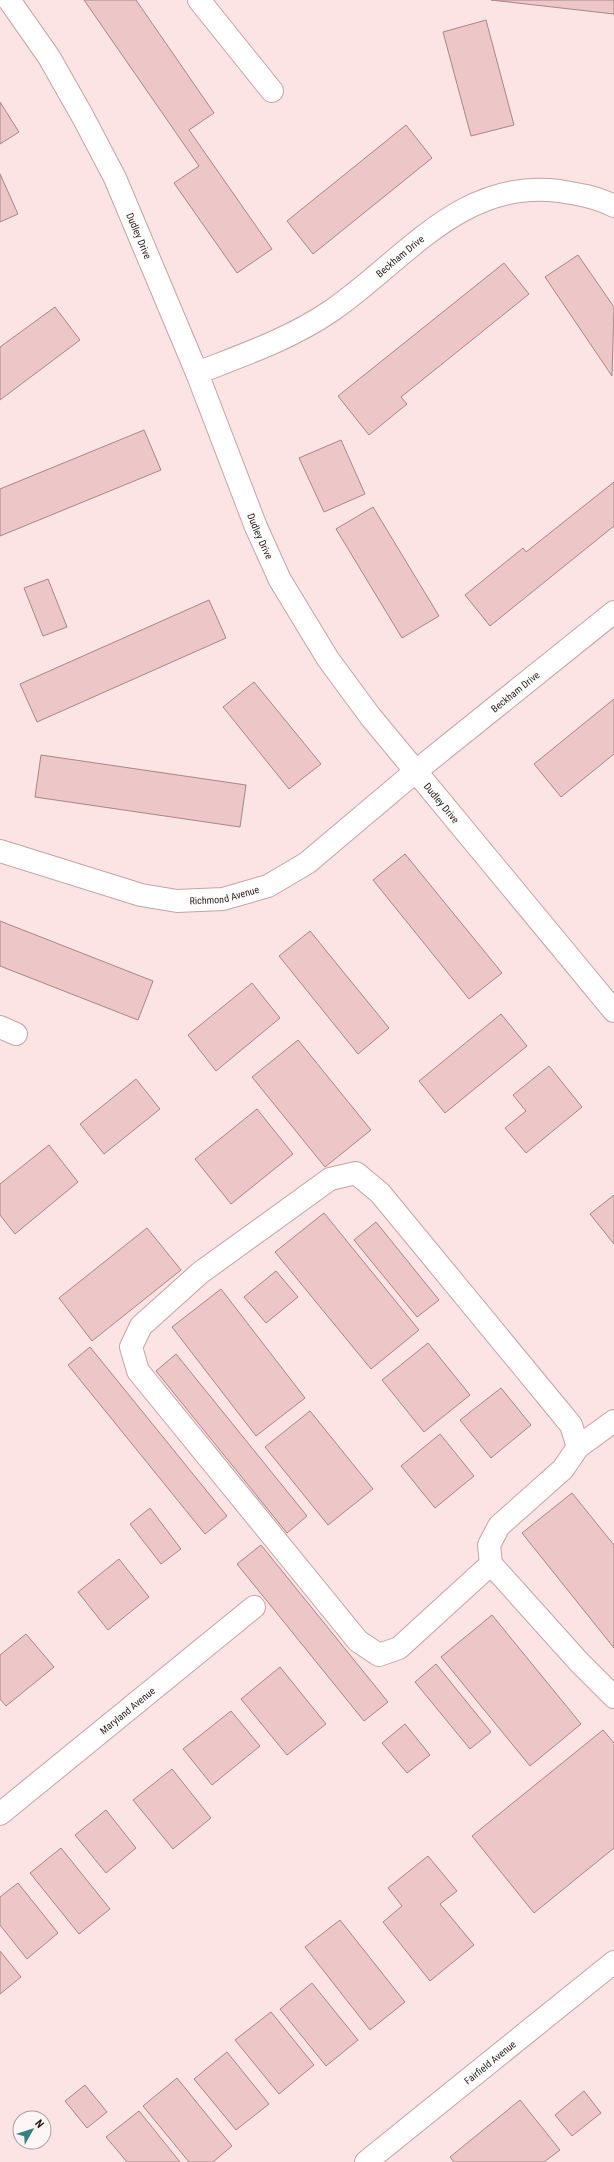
<svg xmlns="http://www.w3.org/2000/svg" width="614" height="2162" font-family="'Roboto Condensed',sans-serif">
<style>
.building{fill:#edc7c7;stroke:#a98586}
.lines{fill:none;stroke-linecap:round;stroke-linejoin:round}
.minor-casing{stroke:#c7a2a2;stroke-width:24}
.minor{stroke:#fff;stroke-width:22}
.labels{text-anchor:middle;stroke-width:3;stroke-linejoin:round;paint-order:stroke}
.street-label{font-size:10px;fill:#281a1a;stroke:#fef6f6}
</style>
<rect width="100%" height="100%" fill="#fce4e4"/>
<path class="building" d="M84,0H136L214,113L189,130L272,249L237,273L174,183L199,166Z
M491,0H614V14Z
M486,20L514,125L471,136L443,32Z
M0,102L19,132L0,144Z
M406,125L432,158L313,254L287,221Z
M0,174L18,214L0,222Z
M578,255L614,307L612,376L545,277Z
M504,263L529,294L401,397L407,404L369,435L338,396Z
M55,307L80,340L0,400V347Z
M144,430L161,470L0,536V489Z
M341,440L365,494L324,512L299,458Z
M614,482V526L490,626L465,595L523,548L526,552Z
M373,507L439,616L402,638L336,529Z
M48,579L67,627L43,636L24,588Z
M209,600L226,638L37,722L20,684Z
M254,682L321,764L289,789L223,707Z
M614,699V754L561,797L534,764Z
M41,755L246,785L240,827L35,797Z
M405,854L502,973L469,999L373,880Z
M0,921L153,981L138,1020L0,966Z
M310,931L389,1028L358,1054L279,956Z
M252,983L280,1018L216,1071L188,1035Z
M501,1014L527,1046L445,1113L419,1081Z
M298,1040L371,1130L325,1167L252,1077Z
M549,1066L582,1107L526,1153L505,1128L526,1111L513,1095Z
M136,1079L160,1109L104,1154L80,1124Z
M257,1109L293,1154L231,1204L195,1159Z
M49,1145L78,1182L15,1234L0,1215V1184Z
M614,1195V1244L590,1214Z
M324,1213L419,1330L371,1369L275,1252Z
M376,1222L439,1300L417,1317L354,1240Z
M147,1228L181,1270L92,1341L59,1298Z
M276,1271L298,1297L266,1323L244,1297Z
M221,1289L305,1398L256,1436L172,1327Z
M428,1343L470,1395L424,1432L382,1380Z
M90,1347L227,1516L205,1534L68,1365Z
M176,1354L307,1516L287,1533L156,1371Z
M501,1388L531,1425L491,1458L460,1420Z
M310,1411L373,1489L328,1525L265,1447Z
M440,1434L474,1476L435,1508L401,1466Z
M572,1493L614,1545V1648L522,1533Z
M150,1508L181,1549L161,1564L130,1524Z
M261,1545L388,1702L364,1721L237,1564Z
M119,1559L149,1597L108,1630L78,1592Z
M492,1615L581,1724L530,1766L441,1657Z
M26,1634L54,1667L6,1706L0,1699V1655Z
M436,1664L491,1732L470,1749L415,1682Z
M280,1667L326,1724L287,1755L241,1699Z
M231,1711L260,1746L212,1785L183,1749Z
M405,1724L430,1755L407,1773L382,1743Z
M603,1730L614,1743V1848L534,1913L472,1836Z
M172,1769L211,1818L173,1849L133,1800Z
M106,1810L136,1848L106,1873L75,1835Z
M61,1848L110,1909L79,1934L30,1873Z
M428,1856L457,1891L440,1904L474,1945L430,1981L383,1922L402,1906L388,1888Z
M18,1883L58,1933L27,1959L0,1925V1897Z
M340,1920L405,2002L370,2030L305,1947Z
M0,1951L21,1977L0,1994Z
M312,1983L358,2040L326,2066L280,2009Z
M271,2012L314,2065L279,2094L235,2040Z
M227,2052L269,2104L236,2130L194,2079Z
M177,2078L232,2146L213,2162H189L143,2106Z
M85,2085L107,2112L87,2128L65,2101Z
M584,2091L601,2113L572,2136L555,2115Z
M520,2100L560,2150L544,2162H454L450,2157Z
M139,2111L180,2162H127L106,2137Z"/>
<g class="lines">
<g class="minor-casing">
<g id="minor">
<path id="s1" d="M9,0L49,57L83,117L115,178L197,373L256,527L280,580L328,659L370,716L614,1011"/>
<path d="M199,0L272,91"/>
<path id="s2" d="M197,373C243,355 290,339 331,311C404,261 461,178 559,191C578,194 597,197 614,206"/>
<path id="s3" d="M0,851L141,895L177,901L223,899L268,886L307,863L416,771L614,612"/>
<path d="M0,1027L16,1034"/>
<path d="M578,1447L614,1421"/>
<path d="M491,1564L399,1648L379,1655L358,1641L138,1371L131,1347L141,1326L200,1273L330,1179L356,1173L380,1193L571,1425L578,1447L563,1469L499,1526L489,1545L491,1564L579,1662L614,1697"/>
<path id="s4" d="M0,1814L254,1607"/>
<path id="s5" d="M366,2162L614,1962"/>
</g>
</g>
<use href="#minor" class="minor"/>
</g>
<g class="labels">
<g class="street-label">
<text dy="4" stroke="none"><textPath href="#s1" startOffset="270">Dudley Drive</textPath></text>
<text dy="4" stroke="none"><textPath href="#s2" startOffset="236">Beckham Drive</textPath></text>
<text dy="4" stroke="none"><textPath href="#s1" startOffset="594">Dudley Drive</textPath></text>
<text dy="4" stroke="none"><textPath href="#s3" startOffset="592">Beckham Drive</textPath></text>
<text dy="4" stroke="none"><textPath href="#s1" startOffset="918">Dudley Drive</textPath></text>
<text dy="4" stroke="none"><textPath href="#s3" startOffset="232">Richmond Avenue</textPath></text>
<text dy="4" stroke="none"><textPath href="#s4" startOffset="164">Maryland Avenue</textPath></text>
<text dy="4" stroke="none"><textPath href="#s5" startOffset="159">Fairfield Avenue</textPath></text>
</g>
</g>
<g transform="translate(32 2130) rotate(51)"><circle r="19" fill="#fef6f6" stroke="#a89e9e"/>
<path d="M0-3L7 15L0 10L-7 15Z" fill="#378082"/>
<text y="-6" font-size="11" font-weight="bold" text-anchor="middle" fill="#281a1a">N</text>
</g>
</svg>
